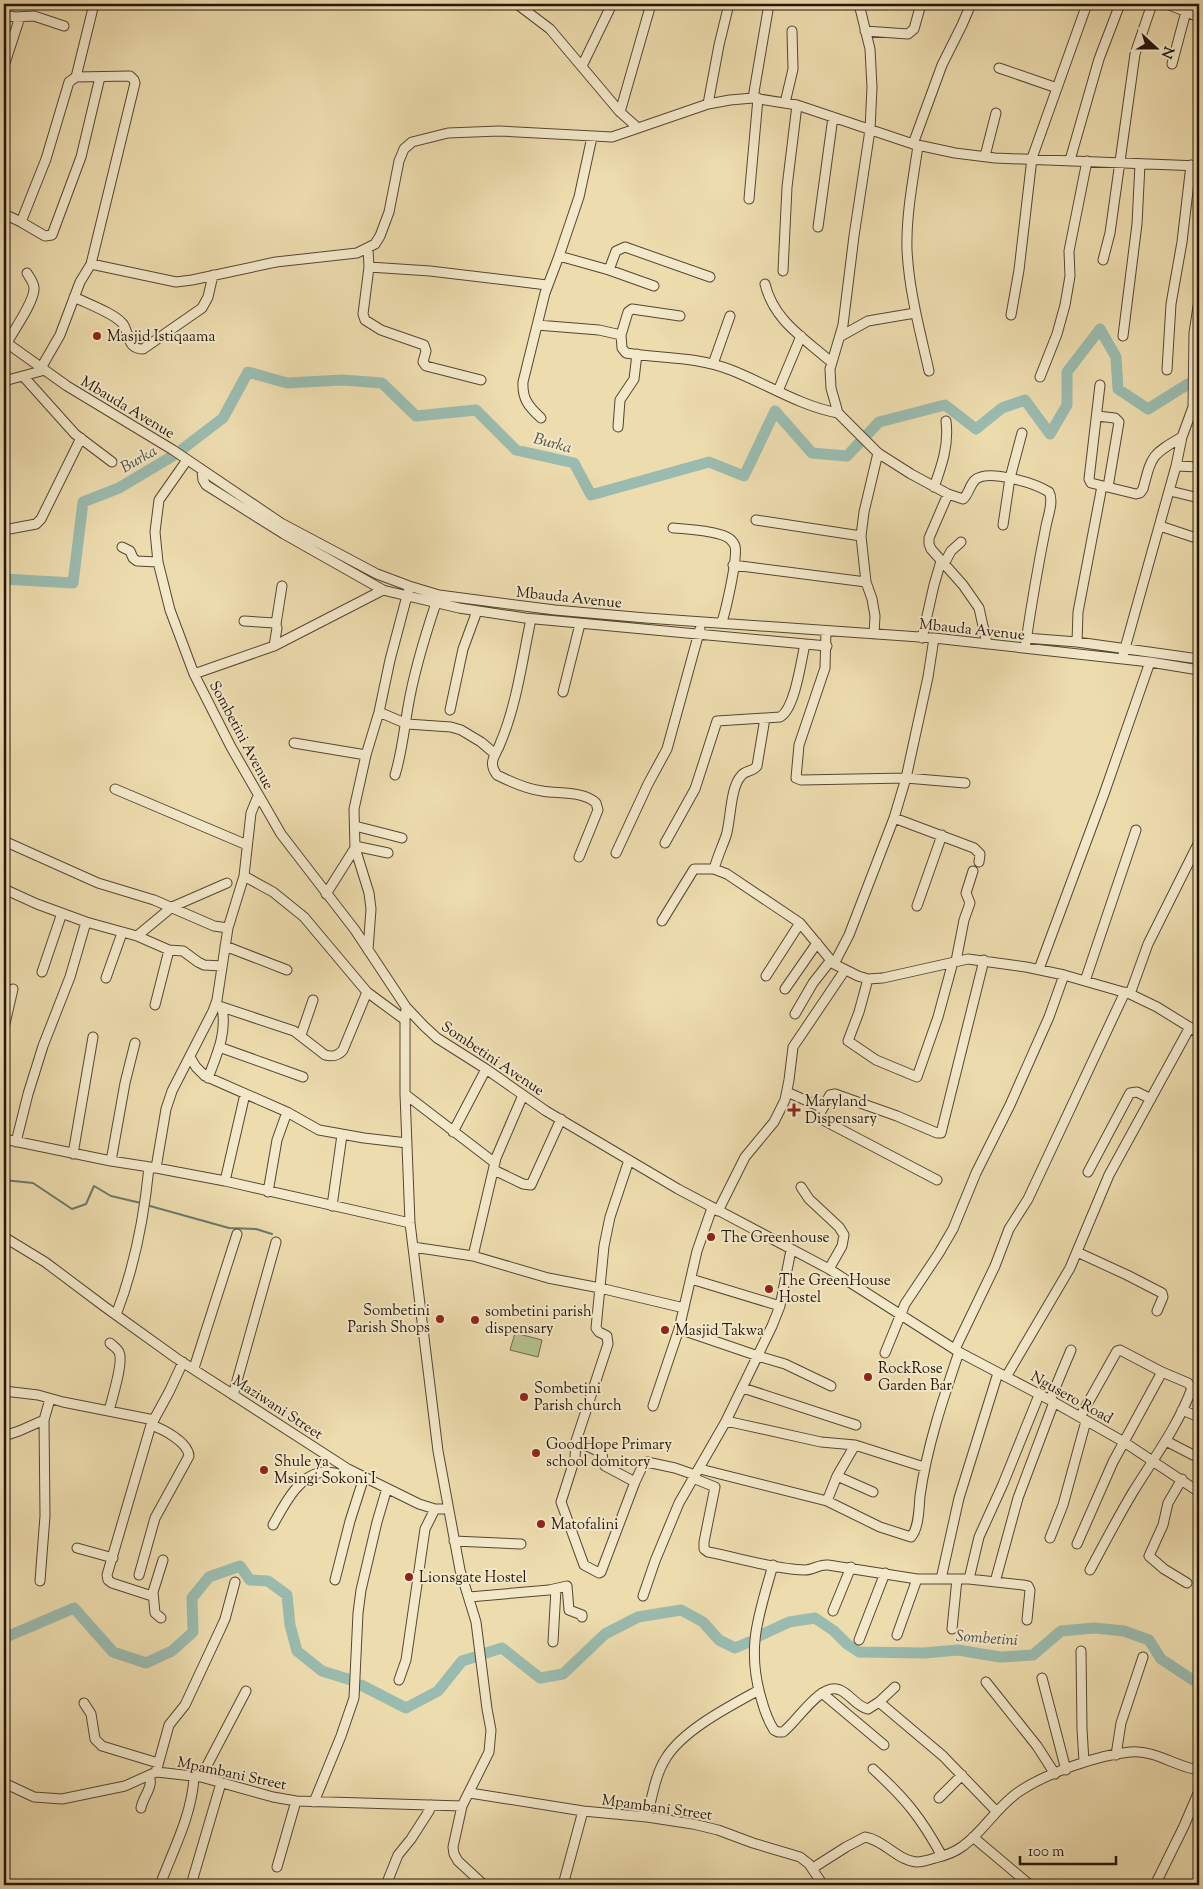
<svg xmlns="http://www.w3.org/2000/svg" width="1203" height="1889" font-family="'Sorts Mill Goudy',serif">
<style>
.garden{fill:#b4c18d;stroke:#6c6a4a}
.lines{fill:none;stroke-linecap:round;stroke-linejoin:round}
.stream{stroke:#6a786c;stroke-width:2}
.river{stroke:#9abbaf;stroke-width:11}
.minor-casing{stroke:#564632;stroke-width:11}
.minor{stroke:#f3e8ca;stroke-width:9}
.poi-dot{fill:#8f2418;stroke:#f3e8ca;stroke-width:2}
.labels{text-anchor:middle;stroke-width:4;stroke-linejoin:round;paint-order:stroke}
.poi-label{font-size:15px;fill:#231408;stroke:#f3e8ca;text-anchor:start}
.street-label{font-size:15px;fill:#231408;stroke:#f3e8ca}
.water-label{font-size:16px;font-style:italic;fill:#4d4e42;stroke:#f3e8ca}
</style>
<rect width="100%" height="100%" fill="#eddcae"/>
<filter id="stains"><feTurbulence type="fractalNoise" baseFrequency=".004" numOctaves="4"/><feColorMatrix values="0 0 0 0 .2 0 0 0 0 .09 0 0 0 0 .02 0 0 0 .5 -.17"/></filter>
<radialGradient id="worn" r=".72"><stop offset=".6" stop-color="#630" stop-opacity="0"/><stop offset="1" stop-color="#630" stop-opacity=".3"/></radialGradient>
<path class="garden" d="M515,1333L542,1340L538,1357L510,1350Z"/>
<g class="lines">
<path class="stream" d="M4,1180L33,1183L72,1209L86,1204L94,1186L111,1196L141,1203
M150,1206L229,1228L256,1229L272,1234"/>
<path class="river" d="M1199,379V378
M4,579L73,583L83,502L119,488L176,454L223,418L248,372L287,383L343,380L382,383L416,416L476,410L516,450L574,463L591,495L709,462L744,476L775,411L812,453L847,456L879,422L945,405L976,429L1002,408L1025,400L1050,434L1067,405V372L1100,329L1116,357L1118,389L1148,409L1188,384
M759,1636L789,1622L815,1618L834,1631L847,1644L859,1652L924,1653L958,1650L1000,1657L1033,1655L1061,1631L1094,1628L1124,1631L1149,1640L1161,1659L1199,1684
M4,1638L74,1608L113,1652L146,1663L172,1651L193,1632L192,1598L209,1577L240,1566L250,1580L268,1581L287,1595L290,1625L297,1651L322,1671L351,1680
M486,1653L502,1648L540,1678L563,1674L605,1634L638,1617L681,1610L703,1622L719,1640L735,1648L749,1642
M361,1685L406,1708L438,1691L462,1661L475,1657"/>
<g class="minor-casing">
<path id="minor" d="M517,4L550,29L620,112L638,128
M859,4L870,49L872,87L870,130L854,236L843,325L830,369L831,388L838,413L878,453L911,474L948,494L963,499C969,494 969,486 975,480C988,468 1036,484 1049,492C1054,501 1048,516 1046,526C1038,566 1031,607 1025,648
M1167,4L1199,17
M4,15L15,17L34,16L64,26
M865,31L908,34L914,29L921,4
M1172,64L1188,4
M4,66L20,17
M582,66L612,4
M999,68L1057,88
M76,77L94,4
M753,98L769,4
M785,103L793,69L792,31
M708,104L719,45L729,4
M620,112L651,4
M913,144L942,65L962,25L971,4
M918,146C913,180 906,215 907,250C909,291 920,331 929,371
M985,156L996,113
M1070,160L1099,59L1120,4
M749,199L758,98
M4,214L21,222L45,236L52,235L81,157L100,77
M21,222L46,159L69,82L76,77L130,76L134,80L135,83L91,264
M818,227L833,117
M368,249L369,267L363,314L365,320L381,330L424,345L426,351L423,362L426,366L481,380
M559,256L579,197L592,137
M1103,260L1110,233L1135,54L1152,4
M369,267L430,271L547,285
M609,270L654,286
M783,271L787,187L797,105
M765,284C774,321 804,338 831,362
M74,297C88,304 114,313 123,324C130,335 127,349 143,349L202,308L208,297L213,275
M1199,300L1194,333L1193,407L1182,437L1176,466L1199,467
M1011,315L1019,270L1032,158L1087,4
M537,325L599,330L621,335L622,348L626,353C663,359 695,356 731,370C767,384 800,406 838,413
M621,335L628,312L632,309L680,316
M841,336L868,321L915,313
M1123,336L1137,224L1140,164
M4,341L67,386L173,450L281,523L377,574L409,586L439,595L555,610L646,618L934,638L1150,662L1199,670
M7,343C13,331 35,301 34,288C34,283 30,278 27,273
M713,364L730,316
M41,368L60,335L80,282L91,264L176,282L192,280L276,262L357,253L375,244L380,236L389,212L399,161L404,149L412,142L448,133L499,131L612,137L708,104L730,100L753,98L797,105L913,144L955,153L995,158L1199,166
M1167,370L1171,304L1182,242L1191,165
M23,376L75,434L112,462
M1040,377L1057,334L1065,305L1070,276L1069,251L1087,161
M4,381L45,370
M1100,385L1089,479L1091,483L1136,494L1140,493L1143,489C1152,455 1151,455 1182,437
M778,391L801,336
M1097,416L1115,418L1119,422L1108,487
M541,418C529,407 522,399 523,382L545,293L559,256L609,270L616,251L625,247L710,277
M618,427L620,400L634,379L637,354
M187,460L159,500L155,532L158,562L170,610L194,674L231,747L281,834L355,930L406,1007L424,1026L437,1038L486,1069L546,1111L678,1189L829,1269L959,1352L1050,1400L1124,1442L1199,1492
M202,471L203,480L206,485L284,534L383,590L391,592L459,608L525,618L827,646
M934,487C942,465 949,445 946,421
M1170,491L1199,498
M948,494L929,538V544L931,549L963,585L979,608L987,644
M756,520L861,536
M1003,525L1010,478L1022,433
M1160,526L1199,539
M673,528C687,529 720,531 730,539C732,541 734,543 735,546C738,558 726,609 722,622
M4,530L36,524L41,519L81,438
M122,547L130,551L133,558L137,561L158,562
M944,564L951,551L961,542
M733,565L866,582
M531,619C522,661 517,704 500,744C496,755 487,762 497,775C511,782 527,789 542,791C559,794 583,791 596,803L598,810L579,857
M244,621L275,623L277,628L274,646
M276,624L282,586
M826,631L825,668L799,745L796,778L801,780L906,778L965,783
M874,634L875,616L872,599L866,582L861,536L864,512L878,453
M922,638L934,585L941,561
M1026,638L1077,642L1199,659
M1077,642L1078,612L1102,486
M1122,659L1176,466
M194,674L274,646L383,590
M563,692L580,624
M450,710L463,649L477,611
M379,712L407,724L451,727L461,730L481,742L494,753
M294,743L366,755
M395,775C402,752 404,730 408,707C414,671 425,636 436,603
M115,789L247,845
M894,818L974,848L980,854L979,862
M355,826L402,838
M4,841L98,883L154,900L214,926L228,928
M665,843L695,789L717,721L780,717C795,709 801,661 805,644
M355,846L388,853
M616,853L648,784L667,749L700,629
M714,869C717,858 722,847 726,836C731,820 730,788 741,776C745,770 753,772 757,766L765,718
M244,876L273,892L304,917L367,992L405,1020
M4,889L37,904L86,922L137,936L169,950L183,951L198,962L204,965L222,966
M326,894L355,848
M917,906L942,835
M662,921L694,869H714L727,874L800,923L834,964L858,976L868,979L883,978L968,959L1026,967L1064,975L1130,994L1157,1007L1199,1033
M137,936L172,907L227,883
M225,946L287,970
M368,950L371,909L369,893L355,848L354,809L366,755L379,712L390,660L408,592
M956,961L964,920L970,903L966,893L973,871
M834,964L849,935L894,818L906,778L928,677L934,638
M1039,969L1104,794L1150,662
M42,972L62,913
M766,976L800,923
M106,978L122,933
M868,979L859,1012L848,1041L876,1060L917,1077L938,1017L953,962
M1085,981L1136,830
M785,989L817,943
M1130,994L1148,944L1199,842
M155,1005L169,950
M216,1005L294,1031L325,1055C333,1057 338,1056 343,1050L367,992
M406,1007L405,1020V1094L410,1223L438,1451L460,1570L476,1622L487,1709L491,1730L489,1752L462,1806L453,1847L454,1854L458,1861L484,1885
M795,1014L813,983L831,960
M4,1028L13,989
M301,1035L313,1000
M219,1047L303,1077
M190,1057L196,1067L205,1076L287,1112L319,1130L364,1138L407,1143
M208,1078C217,1054 227,1033 222,1008
M787,1092L823,1108
M405,1094L495,1163
M453,1132L486,1069
M4,1139L111,1161L156,1168L225,1181L410,1223
M16,1142L28,1094L43,1046L70,977L86,922
M73,1154L93,1037
M629,1160L610,1217L604,1246L596,1328L599,1332L607,1336L608,1344L576,1441L575,1458L561,1502L584,1565L599,1573L601,1572L635,1482L642,1467L647,1462L675,1468L695,1475
M111,1161L125,1083L135,1043
M156,1168L166,1109L172,1091L213,1011L217,1000L228,928L244,876L251,813L258,796
M494,1170L523,1184L531,1185L561,1119
M1088,1172L1130,1093L1137,1092L1151,1099
M937,1180L821,1119L819,1115L830,1095L835,1094L897,1116L937,1133H941L984,960
M225,1181L245,1094
M801,1187L809,1199L839,1227L844,1235L842,1246L829,1269
M268,1192L277,1140L287,1112
M332,1206L342,1135
M718,1211L745,1157L774,1122L785,1100L789,1080L793,1047L845,970
M4,1237L45,1262L105,1307L176,1358L348,1469L419,1504L435,1509H448
M413,1247L473,1256L548,1278L600,1288L684,1308
M1077,1252L1127,1275L1162,1293L1163,1297L1157,1311
M473,1256L496,1158L523,1095
M691,1279L780,1306
M116,1315C135,1266 144,1219 149,1167
M679,1329L758,1356L785,1364L831,1386
M955,1349L995,1266L1009,1229L1028,1199L1125,992
M885,1353L905,1304L939,1253L953,1229L976,1173L1010,1105L1049,1017L1064,975
M194,1368L237,1234
M1006,1377L1070,1268L1109,1175L1190,1027
M743,1388L856,1425
M4,1391L38,1395L63,1402L154,1420
M233,1395L276,1242
M1050,1400L1071,1350
M653,1406L679,1329L697,1251L712,1208
M1182,1410L1199,1417
M109,1411C112,1398 124,1362 119,1352C117,1348 113,1346 110,1343
M1080,1417L1117,1351L1120,1350L1162,1372L1188,1383L1192,1388C1178,1426 1154,1458 1133,1492C1118,1517 1104,1544 1090,1570
M726,1421L821,1442L855,1445L924,1467
M4,1436L19,1431L44,1420
M576,1441L602,1453L603,1462L605,1466L635,1482
M1166,1441L1199,1458
M700,1469L827,1501L880,1527L911,1537C919,1528 919,1508 920,1496C927,1446 943,1399 959,1352
M837,1476L873,1492
M693,1478L715,1487L704,1542V1549L708,1552C736,1557 777,1570 805,1570C813,1570 819,1564 828,1565L917,1579H969L1023,1585L1028,1586L1030,1590L1027,1620
M1182,1479L1168,1503L1163,1525L1149,1556L1164,1569L1187,1583
M827,1501L837,1476L855,1445
M273,1525C284,1505 300,1472 326,1472C337,1472 346,1478 356,1474
M1050,1538L1063,1505L1086,1421
M454,1541L521,1544
M1077,1544L1113,1462L1162,1372
M77,1548L113,1558
M773,1565C759,1615 746,1646 761,1698C764,1709 768,1721 774,1730L778,1732H783C797,1722 821,1681 840,1690C850,1694 857,1707 868,1709L879,1702L895,1687
M139,1575L155,1518L189,1456C188,1442 163,1429 151,1425
M941,1579L959,1498L998,1373
M969,1579L979,1537L1003,1484L1039,1395
M335,1580L350,1521L364,1477
M40,1581L45,1516L44,1420L50,1399
M995,1582L1018,1498L1054,1402
M152,1596L112,1583L108,1580L107,1575L151,1425L169,1392L183,1362
M643,1596L655,1561L679,1503L726,1421L772,1326L780,1306L791,1250
M469,1597L549,1590L567,1586L569,1610L582,1615V1617
M833,1611L851,1567
M161,1618L155,1613L153,1592L163,1560
M952,1629L957,1579
M897,1635L917,1579
M859,1640L885,1573
M553,1642L556,1589
M1081,1651L1082,1729L1084,1762
M1042,1678L1066,1770
M399,1680L406,1660L425,1529L435,1509
M986,1682L1037,1746L1055,1774
M822,1693L884,1745
M879,1702L943,1756L996,1811
M84,1703L91,1714L95,1739L102,1746L158,1763
M1116,1755L1121,1723L1143,1657
M873,1769C906,1799 921,1818 942,1856
M156,1772L169,1725L185,1705L220,1630L225,1619L235,1582
M201,1777L246,1691
M4,1783L34,1797L62,1799L125,1786L156,1772L166,1773L201,1777L273,1797L296,1801L462,1806
M470,1793L583,1811L647,1817L693,1824L718,1830L753,1843L800,1857L809,1864L823,1885
M939,1798L962,1775
M314,1802L341,1736L354,1698L358,1613L361,1590L377,1522L387,1488
M141,1808C143,1796 154,1787 149,1776
M647,1817C652,1798 655,1775 666,1758C683,1730 730,1706 759,1690
M973,1837L1030,1885
M277,1867L296,1801
M813,1868L846,1847L865,1837C884,1840 897,1860 916,1862C922,1862 929,1860 935,1858C944,1856 955,1852 963,1846C984,1831 997,1806 1020,1791C1047,1773 1098,1755 1130,1752C1157,1750 1175,1767 1199,1770
M160,1885C173,1850 192,1815 194,1777
M191,1885L221,1783
M386,1885L398,1855L411,1839L429,1811L431,1805
M563,1885L583,1811
M1155,1885L1184,1826L1199,1791"/>
</g>
<use href="#minor" class="minor"/>
</g>
<g class="poi-dot">
<circle cx="97" cy="336" r="5"/>
<path d="M791.5 1102.5h5v5h5v5h-5v5h-5v-5h-5v-5h5z"/>
<circle cx="711" cy="1237" r="5"/>
<circle cx="769" cy="1289" r="5"/>
<circle cx="440" cy="1319" r="5"/>
<circle cx="475" cy="1320" r="5"/>
<circle cx="665" cy="1330" r="5"/>
<circle cx="868" cy="1377" r="5"/>
<circle cx="524" cy="1397" r="5"/>
<circle cx="536" cy="1453" r="5"/>
<circle cx="264" cy="1470" r="5"/>
<circle cx="541" cy="1524" r="5"/>
<circle cx="409" cy="1577" r="5"/>
</g>
<g class="labels">
<g class="poi-label">
<text x="107" y="341">Masjid Istiqaama</text>
<text x="805" y="1106">Maryland<tspan x="805" dy="17">Dispensary</tspan></text>
<text x="721" y="1242">The Greenhouse</text>
<text x="779" y="1285">The GreenHouse<tspan x="779" dy="17">Hostel</tspan></text>
<text x="430" y="1315" text-anchor="end">Sombetini<tspan x="430" dy="17">Parish Shops</tspan></text>
<text x="485" y="1316">sombetini parish<tspan x="485" dy="17">dispensary</tspan></text>
<text x="675" y="1335">Masjid Takwa</text>
<text x="878" y="1373">RockRose<tspan x="878" dy="17">Garden Bar</tspan></text>
<text x="534" y="1393">Sombetini<tspan x="534" dy="17">Parish church</tspan></text>
<text x="546" y="1449">GoodHope Primary<tspan x="546" dy="17">school domitory</tspan></text>
<text x="274" y="1466">Shule ya<tspan x="274" dy="17">Msingi Sokoni I</tspan></text>
<text x="551" y="1529">Matofalini</text>
<text x="419" y="1582">Lionsgate Hostel</text>
</g>
<g class="street-label">
<text transform="translate(128 407) rotate(31)" y="5">Mbauda Avenue</text>
<text transform="translate(569 597) rotate(6)" y="5">Mbauda Avenue</text>
<text transform="translate(972 629) rotate(6)" y="5">Mbauda Avenue</text>
<text transform="translate(242 735) rotate(62)" y="5">Sombetini Avenue</text>
<text transform="translate(493 1058) rotate(34)" y="5">Sombetini Avenue</text>
<text transform="translate(1072 1397) rotate(29)" y="5">Ngusero Road</text>
<text transform="translate(278 1407) rotate(33)" y="5">Maziwani Street</text>
<text transform="translate(232 1773) rotate(12)" y="5">Mpambani Street</text>
<text transform="translate(657 1807) rotate(8)" y="5">Mpambani Street</text>
</g>
<g class="water-label">
<text transform="translate(553 442) rotate(15)" y="6">Burka</text>
<text transform="translate(138 458) rotate(-30)" y="6">Burka</text>
<text transform="translate(987 1637) rotate(4)" y="6">Sombetini</text>
</g>
</g>
<rect width="1203" height="1889" fill="none" stroke="#eddcae" stroke-width="20"/>
<rect x="5" y="5" width="1193" height="1879" fill="none" stroke="#231408" stroke-width="2.5"/>
<rect x="10" y="10" width="1183" height="1869" fill="none" stroke="#231408"/>
<g transform="translate(1156 48) rotate(111)" stroke="#f3e8ca" stroke-width="4" paint-order="stroke">
<path d="M0-4L9 19L0 12L-9 19Z" fill="#231408"/>
<text y="-8" font-size="14" font-weight="bold" text-anchor="middle" fill="#231408">N</text>
</g>
<path d="M1020 1856v8h96v-8" fill="none" stroke="#231408" stroke-width="2.5"/>
<text x="1028" y="1856" font-size="15" fill="#231408" stroke="#f3e8ca" stroke-width="4" paint-order="stroke">100 m</text>
<rect width="100%" height="100%" filter="url(#stains)"/>
<rect width="100%" height="100%" fill="url(#worn)"/>
</svg>
